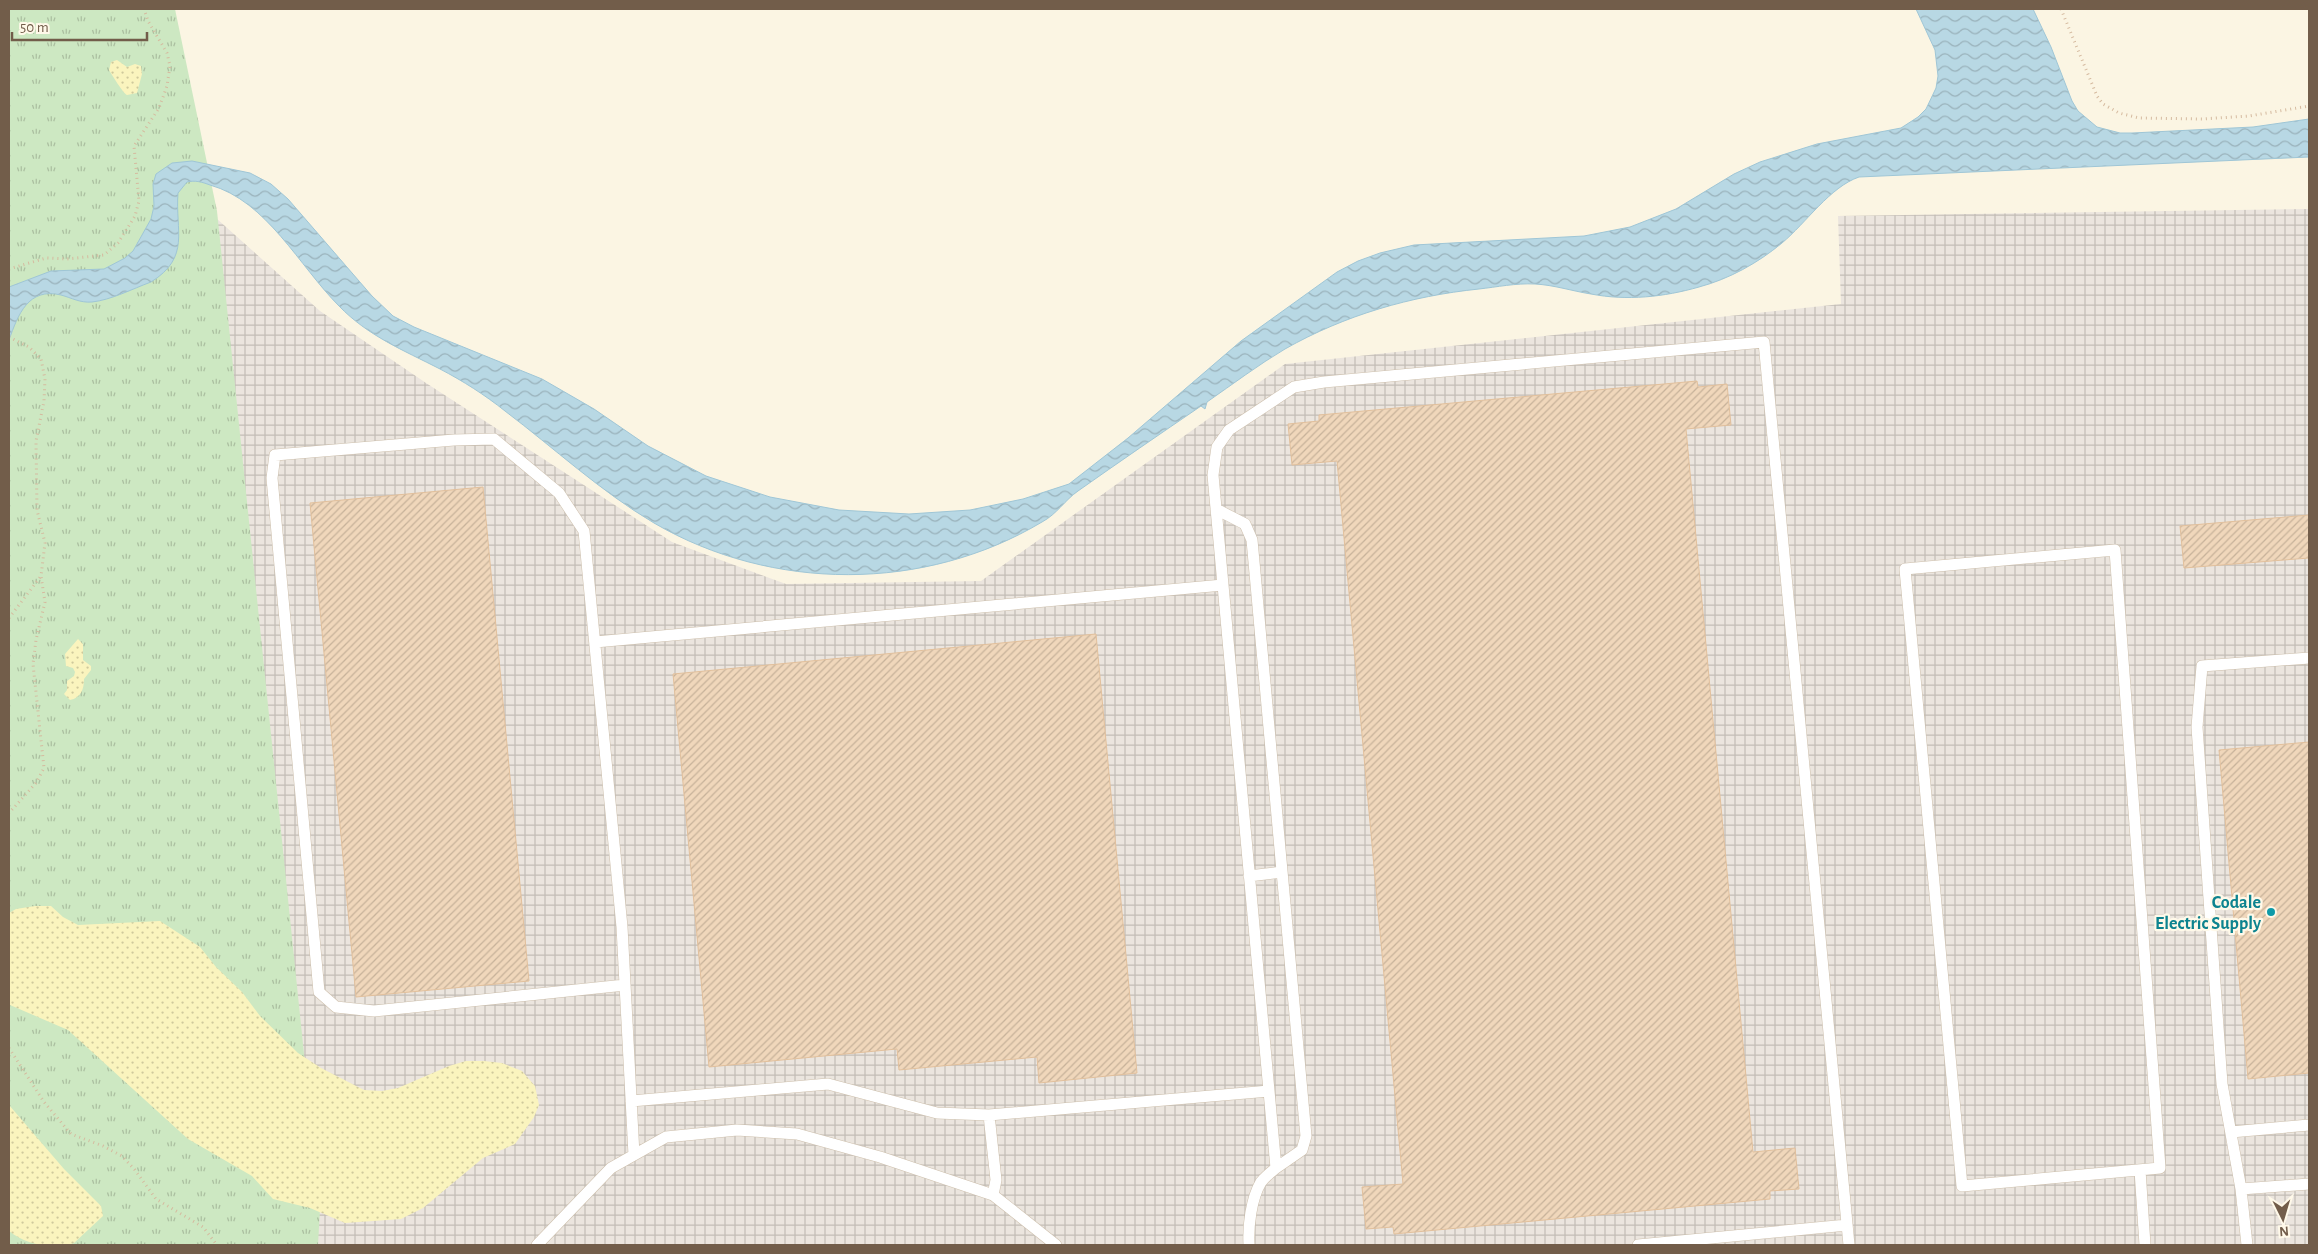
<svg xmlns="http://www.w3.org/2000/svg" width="2318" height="1254" font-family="'Alegreya Sans',sans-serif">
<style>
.industrial{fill:url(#industrial-grid)}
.grass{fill:url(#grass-tufts)}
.sand{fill:url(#sand-dots)}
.water{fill:url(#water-waves);stroke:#9fc6d6}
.building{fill:url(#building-hatch);stroke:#e2c09c}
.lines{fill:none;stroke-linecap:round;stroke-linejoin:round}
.lane-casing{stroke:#cec0ad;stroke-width:12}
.path{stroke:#d5ba9f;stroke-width:3;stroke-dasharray:1 4;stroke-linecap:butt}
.lane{stroke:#fff;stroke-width:11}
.culture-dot{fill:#0f9aa8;stroke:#fff9e9;stroke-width:2}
.labels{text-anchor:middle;stroke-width:4.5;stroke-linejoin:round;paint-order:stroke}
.culture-label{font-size:18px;font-weight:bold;fill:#0d838f;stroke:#fff9e9;text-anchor:end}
</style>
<defs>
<pattern id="industrial-grid" width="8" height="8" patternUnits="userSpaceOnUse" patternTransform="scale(1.25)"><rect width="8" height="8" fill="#ebe5de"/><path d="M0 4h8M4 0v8" fill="none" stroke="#c3bdb6"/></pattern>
<pattern id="grass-tufts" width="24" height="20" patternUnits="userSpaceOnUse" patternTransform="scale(1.25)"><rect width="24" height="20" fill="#cde8c2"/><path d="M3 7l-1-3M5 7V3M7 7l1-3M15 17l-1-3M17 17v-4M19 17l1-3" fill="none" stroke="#abbfa0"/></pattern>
<pattern id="sand-dots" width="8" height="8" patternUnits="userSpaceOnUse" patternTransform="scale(1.25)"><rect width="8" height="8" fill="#faf4be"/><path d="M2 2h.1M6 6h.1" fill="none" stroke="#cfc99c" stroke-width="1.8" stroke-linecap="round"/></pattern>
<pattern id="water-waves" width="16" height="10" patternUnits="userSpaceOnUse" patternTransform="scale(1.25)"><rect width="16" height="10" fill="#b8d8e4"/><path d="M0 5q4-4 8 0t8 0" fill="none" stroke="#9ab2bb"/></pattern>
<pattern id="building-hatch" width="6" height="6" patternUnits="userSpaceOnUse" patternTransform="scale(1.25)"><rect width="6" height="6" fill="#f0d7bb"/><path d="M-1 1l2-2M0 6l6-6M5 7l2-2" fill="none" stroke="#c7b29a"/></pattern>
</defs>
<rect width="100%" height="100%" fill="#fbf5e3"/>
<path class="industrial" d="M2309,209V1245H311L207,210L320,311L426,383L672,542L786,584L981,581L1285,364L1841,304L1838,216Z"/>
<path class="grass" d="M9,9H175L217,211L320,1209L318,1245H9Z"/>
<path class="sand" d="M117,60L127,67L135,64L141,66L142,74L137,93L127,95C123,93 112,75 109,70L111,62Z
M78,639L83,644V660L91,666V670L84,679C84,689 81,698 70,700L64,694L67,690V681L74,676L75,672L73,668L66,666L65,654Z
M35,906H51L63,917L78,925L160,921L200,947L216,967L242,992L260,1016L298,1053L321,1068L364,1090L382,1091L398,1088L449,1066L466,1061H484L502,1063L522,1071L535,1086L539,1105L534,1117L515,1144L483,1158L423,1208L401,1219L345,1223L310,1208L273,1199L252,1176L188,1139L68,1030L10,1005L9,913L16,909Z
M9,1105L64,1169L101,1206L103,1216L74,1243C56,1251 24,1244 9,1231Z"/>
<path class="water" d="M1916,9H2033L2051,47L2072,101L2078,111L2097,127L2120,133H2132L2253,127L2309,119V157L1859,177C1830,187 1806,223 1782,243C1758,263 1729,279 1699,287C1664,297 1627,301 1591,294C1572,291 1554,285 1535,284C1516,283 1497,287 1479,289C1411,296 1345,315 1285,349C1258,365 1233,384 1207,402L1205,409L1201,406C1160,434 1119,462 1078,491C1065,500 1057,514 1042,522C925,592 772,592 654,523C600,491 554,448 505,411C485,395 463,381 440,369C403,350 368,336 339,306C299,266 267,201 210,185C202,182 195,180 187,182L178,193C175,231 191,257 151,282C132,289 111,300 92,302C80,303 72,298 61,295C28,287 18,315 9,340V287L51,271L104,269L125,258L133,251L151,219L154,206L153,184L156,174L172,163L192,161L250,173L271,184L288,199L372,296L393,316L414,327L542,379L594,409L648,446L706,476L770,497L839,510L909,514L970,510L1023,499L1069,484L1128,438L1241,341L1337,272L1358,261L1380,253L1414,245L1584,236L1630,227L1676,209L1734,174L1760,162L1817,144L1901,128L1918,117L1926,109L1936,88L1938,76L1935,50Z"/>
<path class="building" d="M1697,381L1698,387L1727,384L1731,425L1686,429L1753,1152L1795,1148L1799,1189L1770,1191V1199L1394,1234L1393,1227L1366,1229L1362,1187L1403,1184L1337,461L1292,465L1288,424L1319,421V415Z
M483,487L529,981L356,997L310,503Z
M2309,515V558L2184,568L2180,526Z
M1096,634L1137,1073L1039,1083L1037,1057L899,1070L897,1049L709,1067L673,674Z
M2309,742V1073L2248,1079L2219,750Z"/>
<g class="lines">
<g class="lane-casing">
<path id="lane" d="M1216,509L1245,524L1252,540L1306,1136L1302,1150L1276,1168
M2115,550L2160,1168L1962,1186L1905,569Z
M595,642L1223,585
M1249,876L1282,872
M625,985L374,1011L336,1007L319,992L272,478L275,455L454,440L494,439L559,493L584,531L622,927L634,1155
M631,1101L828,1084L937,1113L989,1115
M2231,1132L2309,1125
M2140,1170L2145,1245
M2241,1189L2222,1084L2197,727L2202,666L2309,658
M993,1195L996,1180L989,1115L1269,1091
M537,1245L611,1168L666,1137L737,1130L797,1134L880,1157L993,1195L1056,1245
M1249,1245C1248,1226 1251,1199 1261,1182C1265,1177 1271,1172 1276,1168L1213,475L1217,447L1229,430L1294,387L1324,382L1764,342L1849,1245
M1638,1245L1847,1225
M2247,1245L2241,1189L2309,1184"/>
</g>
<path class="path" d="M2061,9L2097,96L2103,104L2119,113L2139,118L2202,119L2249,116L2309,106
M9,269L46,258L67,259L104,255L118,243L135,216L139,201L134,146L159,108L167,86L170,66L167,53L148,21L144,9
M9,337L29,347L41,359L45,379L44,401L36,441L37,510L45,543L41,576L45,602L36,640L33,664L44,768L36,783L9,813
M9,618L41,576
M9,1048L44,1102L71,1134L103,1146L122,1156L135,1170L156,1199L203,1227L217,1245"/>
<use href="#lane" class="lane"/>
</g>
<circle class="culture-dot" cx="2271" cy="912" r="5"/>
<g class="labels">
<g class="culture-label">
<text x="2261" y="908">Codale<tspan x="2261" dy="21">Electric Supply</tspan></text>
</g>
</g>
<rect width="2318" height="1254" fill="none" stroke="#725d4a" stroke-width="20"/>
<g transform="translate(2283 1219) rotate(175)" stroke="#fff9e9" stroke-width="4" paint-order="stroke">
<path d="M0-4L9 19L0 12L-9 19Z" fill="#725d4a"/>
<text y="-8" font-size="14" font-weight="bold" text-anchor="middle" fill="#725d4a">N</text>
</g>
<path d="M12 32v8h135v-8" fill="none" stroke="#725d4a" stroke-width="2.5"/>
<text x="20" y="32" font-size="15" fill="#725d4a" stroke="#fff9e9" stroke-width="4" paint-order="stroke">50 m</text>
</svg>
